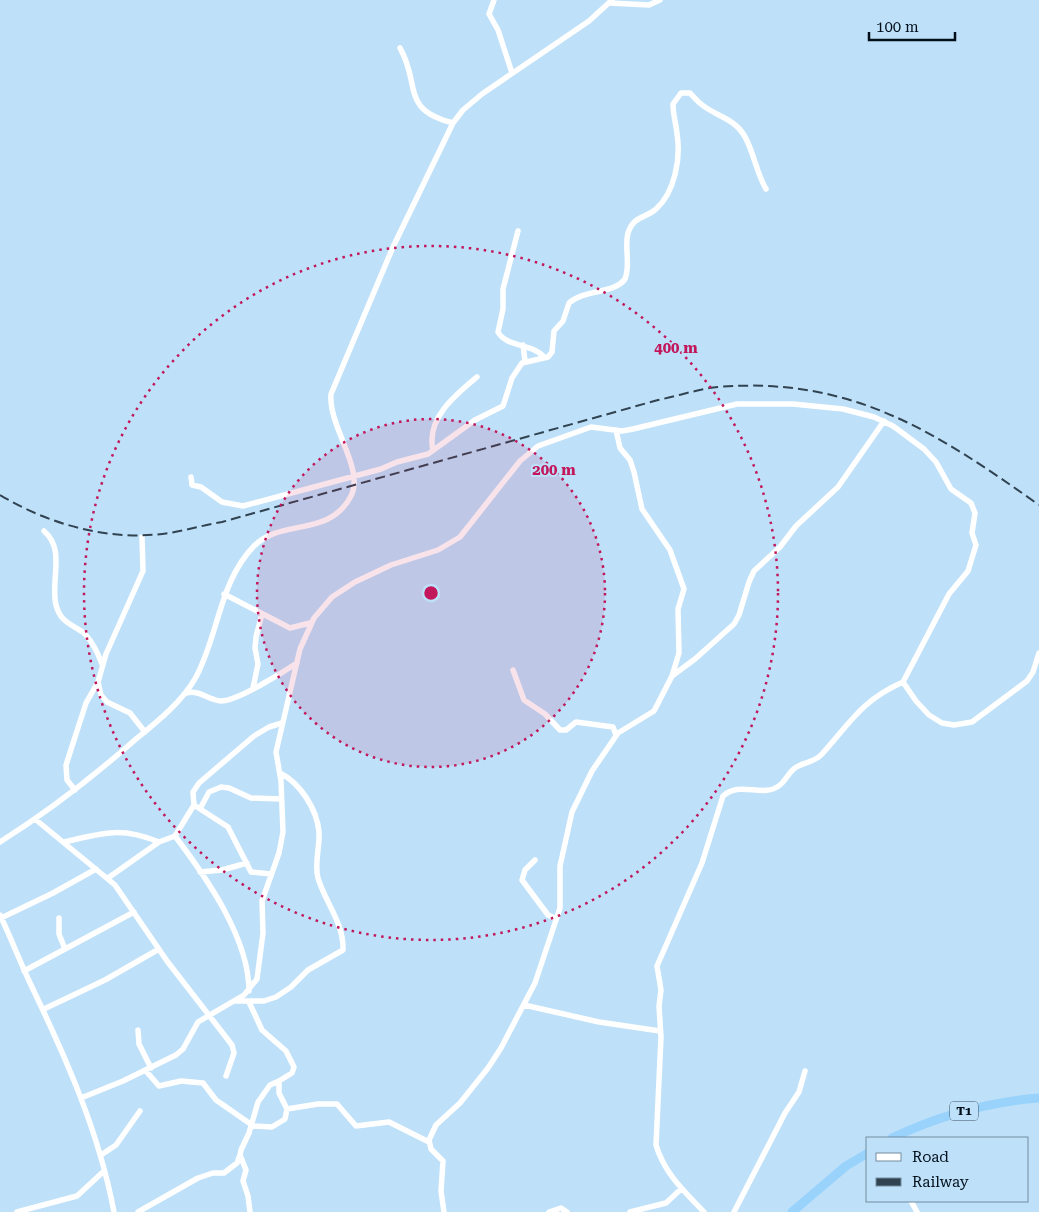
<svg xmlns="http://www.w3.org/2000/svg" width="1039" height="1212" font-family="'Roboto Serif',serif">
<style>
.lines{fill:none;stroke-linecap:round;stroke-linejoin:round}
.minor{stroke:#fff;stroke-width:5.5}
.highway{stroke:#99d3fc;stroke-width:9}
.rail{stroke:#314351;stroke-width:2;stroke-dasharray:10 5;stroke-linecap:butt}
.ring{fill:none;stroke:#c2185b;stroke-width:2.5;stroke-dasharray:2.5 5}
.labels{text-anchor:middle;stroke-width:4;stroke-linejoin:round;paint-order:stroke}
.shield{fill:#bee0f9;stroke:#3a4e5d;stroke-width:1}
.shield-label{font-size:12px;font-weight:bold;fill:#020f1a}
.centre{fill:#c2185b;stroke:#bee0f9;stroke-width:2.5}
.ring-label{font-size:15px;text-anchor:middle;font-weight:bold;fill:#c2185b;stroke:#bee0f9;stroke-width:4;stroke-linejoin:round;paint-order:stroke}
</style>
<rect width="100%" height="100%" fill="#bee0f9"/>
<g class="lines">
<path class="minor" d="M494,0L489,14L498,30L512,73
M610,3L649,5L660,0
M400,48C421,84 400,110 453,123
M518,231L503,289V309L498,332C507,348 532,343 544,357
M523,345L525,361
M616,430L620,448L630,460L634,472L642,509L670,550L684,589L678,609L679,653L672,676
M433,450C426,419 454,396 477,377
M191,477L192,485L201,487L222,502L243,506L381,469L397,462L428,454L475,420L503,406L512,378L522,363L548,357L552,352L554,331L563,321L569,303C585,289 614,294 625,279C631,264 624,248 628,233C634,215 645,219 656,209C675,192 681,158 677,134C676,123 673,115 673,104L681,93H690C694,97 697,101 701,104C715,116 734,118 744,135C754,152 756,172 766,189
M44,531C66,550 50,580 56,605C61,624 73,624 85,634C93,643 98,653 102,664
M142,537L143,571L106,654L98,682L101,695L107,702L130,713L145,732
M224,594L290,628L310,623
M513,670L524,700L545,714L560,730H566L576,722L613,727L616,735
M253,688L258,664L255,648L256,637L262,614
M184,694C199,688 207,700 221,701C237,701 282,673 297,663
M75,790L67,780L66,765L86,703L98,682
M194,805L228,827L251,872L271,874
M201,807L209,792L221,787L229,788L251,798L281,799
M35,819L115,885L167,961L232,1045L234,1053L226,1076
M175,836C206,877 249,938 249,991
M0,842C49,811 93,777 136,739C157,722 183,701 196,677C219,634 219,582 254,546C282,518 329,538 351,496C365,469 328,426 331,394L393,247L453,123L463,110L482,94L589,21L612,0
M64,842C104,833 120,826 159,842
M535,860L525,870L522,880L548,915L556,919
M200,872L222,870L247,863
M108,878L159,842L175,836L194,805L193,792L199,783L254,736L269,727L282,723
M0,915C11,938 20,962 31,985C66,1058 99,1132 114,1212
M1,918L53,893L96,869
M59,918V934L65,949
M24,971L134,912
M236,1001H264L276,997L291,987L308,970L343,950C344,923 325,902 318,878C314,863 320,847 319,832C317,809 300,783 280,773
M249,1002L262,1030L286,1051L294,1067L292,1073L279,1081V1093L287,1109L285,1119L272,1127L252,1126
M524,1005L599,1022L660,1031
M44,1009L105,980L159,949
M138,1030L139,1044L151,1068
M146,1071L159,1086L181,1081L203,1083L216,1100L252,1125
M81,1098L123,1081L176,1055L183,1049L198,1022L244,995L257,979L263,933L262,901L279,853L283,832L281,781L276,752L300,649L314,618L332,597L355,582L391,565L438,550L460,537L520,461L538,446L591,427L622,431L633,429L737,404H793L843,409L874,417L893,426L924,449L936,462L951,489L971,503L975,513L972,533L976,545L968,571L949,594L903,682
M287,1109L318,1104H337L356,1126L389,1122L429,1142
M101,1155L116,1145L140,1111
M911,1201L917,1212
M17,1212L77,1196L104,1171
M138,1212L198,1178L213,1173H224L237,1163L240,1155
M250,1212L248,1196L243,1181L246,1170L240,1155L241,1150L249,1133L258,1102L270,1085L279,1081
M444,1212L441,1191L443,1161L431,1149L429,1140L436,1125L460,1103L488,1068L501,1048L535,983L560,908V866L572,812L592,771L618,733L654,711L672,676L695,659L734,624L739,615L749,582L754,571L780,547L796,526L838,487L884,421
M549,1212L561,1208L567,1212
M630,1212L666,1203L681,1189
M704,1212C685,1192 664,1173 656,1145L661,1037L659,1006L661,990L657,966L702,863L723,796C740,780 763,799 780,785C786,780 789,772 795,768C803,762 814,763 822,754C850,723 862,700 903,682L916,701L929,715L942,723L954,725L972,722L1027,681L1033,672L1039,653
M734,1212L785,1113L799,1092L805,1071"/>
<path class="highway" d="M892,1138C938,1116 988,1102 1039,1098
M792,1212L846,1166L868,1153"/>
<path class="rail" d="M0,495C50,525 111,542 169,533C187,530 204,525 222,522L658,400C678,396 698,389 718,387C851,376 936,432 1039,505"/>
</g>
<circle cx="431" cy="593" r="174" fill="#c2185b" fill-opacity=".12"/>
<g class="ring">
<circle cx="431" cy="593" r="174"/>
<circle cx="431" cy="593" r="347"/>
</g>
<g class="labels">
<rect class="shield" x="950" y="1101.5" width="28" height="19" rx="4"/>
<g class="shield-label">
<text x="964" y="1115">T1</text>
</g>
</g>
<circle cx="431" cy="593" r="8" class="centre"/>
<g class="ring-label">
<text x="676" y="353">400 m</text>
<text x="554" y="475">200 m</text>
</g>
<rect x="866" y="1137" width="162" height="65" fill="#bee0f9" stroke="#738ca0"/>
<rect x="876" y="1153" width="25" height="8" fill="#ffffff" stroke="#738ca0"/>
<text x="912" y="1162" font-size="15" fill="#020f1a">Road</text>
<rect x="876" y="1178" width="25" height="8" fill="#314351" stroke="#738ca0"/>
<text x="912" y="1187" font-size="15" fill="#020f1a">Railway</text>
<path d="M869 32v8h86v-8" fill="none" stroke="#020f1a" stroke-width="2.5"/>
<text x="876" y="32" font-size="15" fill="#020f1a" stroke="#bee0f9" stroke-width="4" paint-order="stroke">100 m</text>
</svg>
